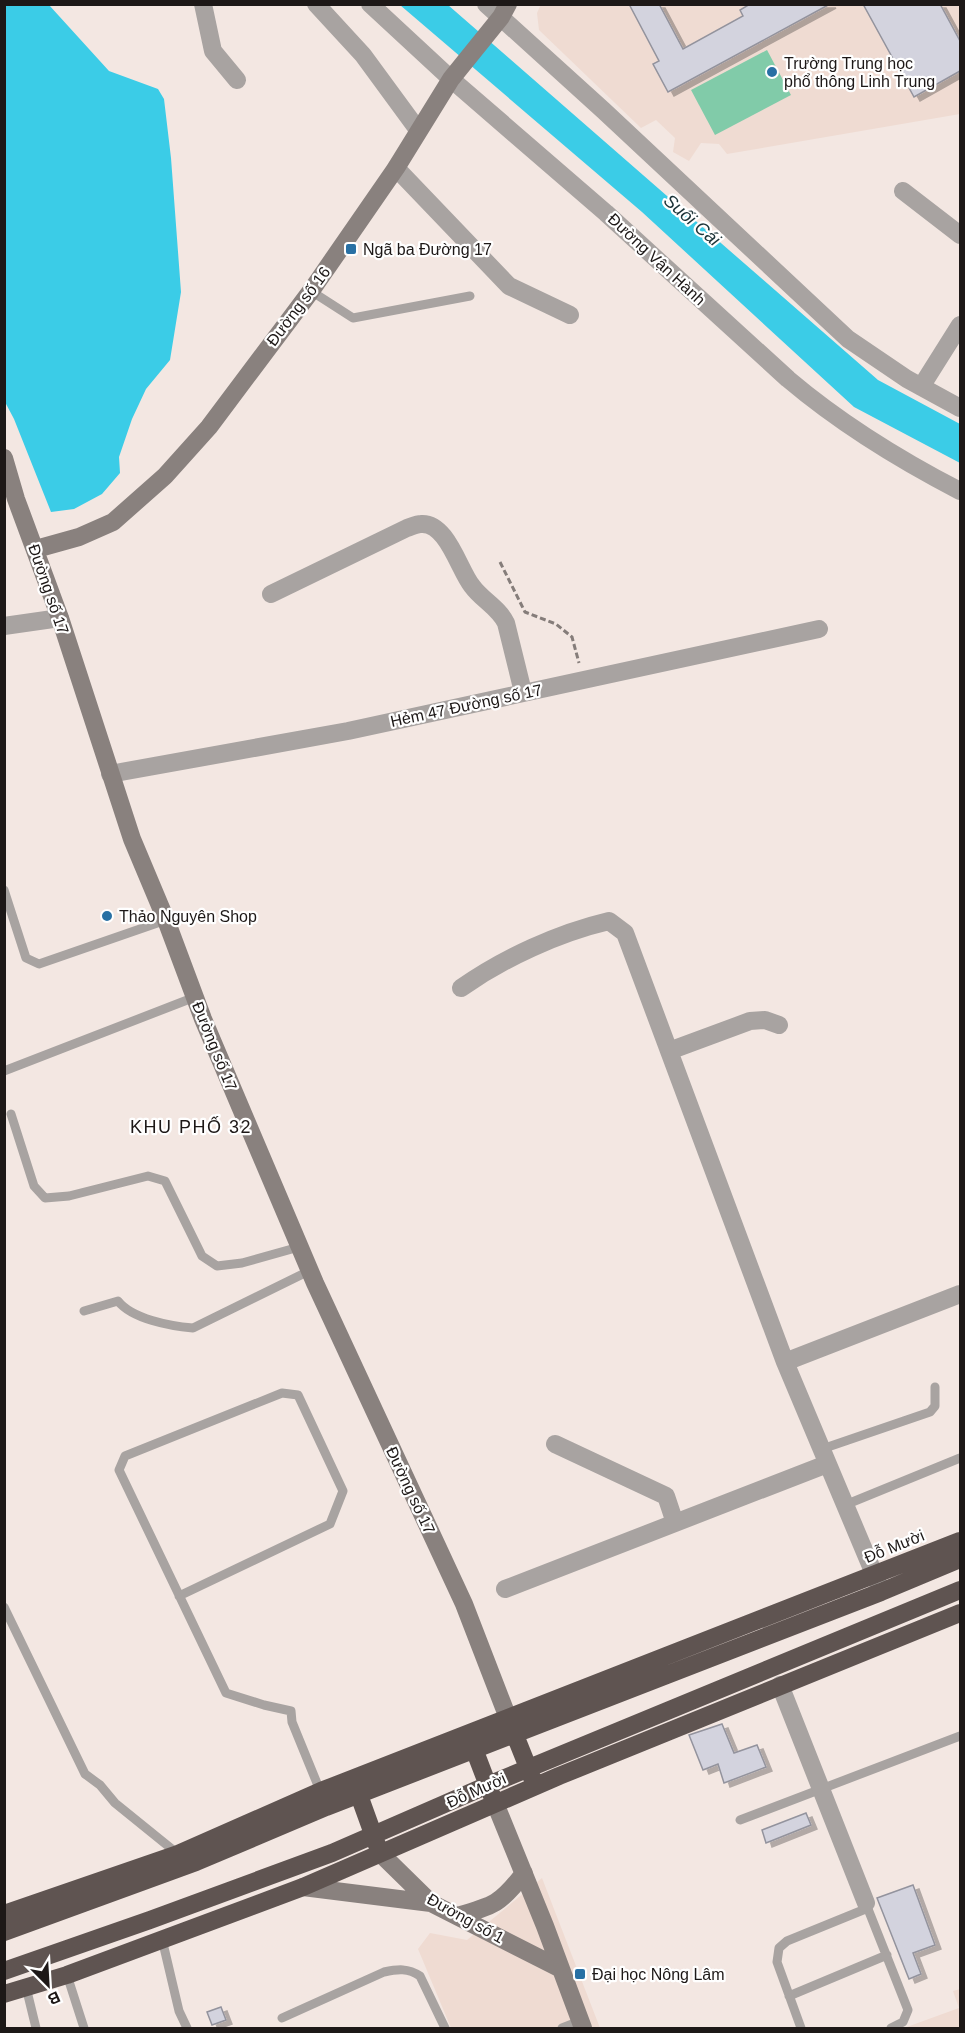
<svg xmlns="http://www.w3.org/2000/svg" width="965" height="2033" font-family="Helvetica,sans-serif">
<style>
.built{fill:#efdbd2}
.green{fill:#81cba9}
.water{fill:#3bcce7}
.building{fill:#d3d3de;stroke:#93939d;stroke-width:1.5;filter:url(#shadow)}
.lines{fill:none;stroke-linecap:round;stroke-linejoin:round}
.path{stroke:#857d7a;stroke-width:3;stroke-dasharray:6 3;stroke-linecap:butt}
.lane{stroke:#a8a3a1;stroke-width:9}
.street{stroke:#a8a3a1;stroke-width:18}
.secondary{stroke:#89817e;stroke-width:18}
.highway{stroke:#5f5451;stroke-width:18}
.poi-dot{fill:#2870a4;stroke:#fff;stroke-width:2}
.labels{text-anchor:middle;stroke-width:4.5;stroke-linejoin:round;paint-order:stroke}
.poi-label{font-size:16px;fill:#1d1817;stroke:#fff;text-anchor:start}
.street-label{font-size:16px;fill:#1d1817;stroke:#fff}
.water-label{font-size:18px;font-style:italic;fill:#1c3338;stroke:#fff}
.neighbourhood-label{font-size:18px;letter-spacing:1.5px;fill:#1d1817;stroke:#fff}
</style>
<defs>
<filter id="shadow"><feDropShadow dx="6" dy="4" stdDeviation="0" flood-color="#0004"/></filter>
</defs>
<rect width="100%" height="100%" fill="#f3e7e2"/>
<path class="built" d="M541,4L960,5V114L727,154L719,144L701,143L689,161L673,152L675,138L656,120L641,128L539,30L537,13Z
M542,1878L600,2028H451L418,1949L430,1933L467,1940Z
M960,1989V2028H904L959,2008L953,1991Z"/>
<path class="green" d="M767,50L791,95L715,135L691,90Z"/>
<path class="water" d="M4,5H49L109,71L158,89L164,99L171,158L181,292L170,360L146,389L132,419L119,457L120,473L102,494L74,509L51,512L14,419L5,402Z
M400,5H448L878,380L960,424V463L854,407L642,212Z"/>
<path class="building" d="M629,4H659L683,49L743,16L740,10L750,4H830L668,92L653,64L659,61Z
M863,4H940L960,41V71L914,97Z
M722,1724L734,1753L757,1745L766,1767L724,1783L718,1764L703,1770L689,1735Z
M806,1813L811,1825L766,1843L762,1830Z
M913,1885L935,1945L913,1953L921,1974L909,1979L877,1898Z
M221,2007L226,2020L212,2025L207,2012Z"/>
<g class="lines">
<path class="path" d="M500,562L525,612L556,624L572,637L579,663"/>
<path class="lane" d="M311,291L353,318L470,296
M4,890L26,958L39,964L166,920
M4,1071L195,997
M11,1114L34,1186L45,1198L69,1196L148,1176L165,1181L202,1256L217,1266L242,1263L299,1247
M84,1311L118,1301C132,1319 170,1326 193,1328L309,1271
M822,1449L930,1412L935,1406V1387
M845,1505L960,1458
M179,1596L330,1524L343,1491L298,1395L282,1393L125,1456L119,1470L226,1693L264,1705L291,1711L292,1722L321,1793
M4,1607L85,1774L100,1785L115,1803L178,1854
M740,1820L960,1736
M866,1904L908,2010L903,2022L891,2028
M162,1939L179,2011L187,2028
M67,1975L84,2028
M26,1987L36,2028
M789,1996L887,1955
M282,2018L384,1972C398,1969 408,1968 420,1976L445,2028
M562,2028L580,2021
M801,2028L777,1962L779,1948L787,1941L868,1908"/>
<path class="street" d="M203,4L213,51L237,80
M316,4L363,55L418,130
M370,4L451,79L606,213L788,379C840,423 900,460 960,491
M486,4L603,110L848,339L907,379L960,408
M396,168L509,286L570,315
M903,191L960,235
M921,387L960,325
M271,594L407,528C411,527 416,524 421,524C447,522 459,570 472,586C482,600 498,607 506,623L523,692
M4,626L60,618
M110,774L348,731L819,629
M461,988C504,958 558,933 609,921L625,933L785,1362L880,1588
M669,1051L750,1021L765,1020L779,1025
M785,1362L960,1294
M555,1444L666,1496L675,1523
M505,1589L827,1464
M780,1685L866,1903"/>
<path class="secondary" d="M4,458L16,499L60,618L132,839L166,920L203,1019L315,1283L464,1604L508,1718
M36,549L79,537L113,522L165,476L209,427L311,291L396,168L451,79L501,17L508,4
M495,1803L545,1926L583,2028
M381,1854L431,1903L561,1969
M303,1887L431,1903
M457,1916C493,1906 501,1904 524,1873"/>
<path class="highway" d="M511,1725L533,1780
M471,1741L492,1796
M355,1784L377,1845
M4,1914L178,1854L321,1791L960,1541
M4,1932L196,1862L326,1807L881,1592L960,1559
M4,1971L150,1920L332,1853L488,1785L960,1590
M4,1994L67,1975L303,1887L559,1776L960,1613"/>
</g>
<g class="poi-dot">
<circle cx="772" cy="72" r="6"/>
<rect x="345" y="243" width="12" height="12" rx="3"/>
<circle cx="107" cy="916" r="6"/>
<rect x="574" y="1968" width="12" height="12" rx="3"/>
</g>
<g class="labels">
<g class="poi-label">
<text x="784" y="69">Trường Trung học<tspan x="784" dy="18">phổ thông Linh Trung</tspan></text>
<text x="363" y="255">Ngã ba Đường 17</text>
<text x="119" y="922">Thảo Nguyên Shop</text>
<text x="592" y="1980">Đại học Nông Lâm</text>
</g>
<g class="street-label">
<text transform="translate(657 259) rotate(43)" y="6">Đường Vận Hành</text>
<text transform="translate(298 306) rotate(-53)" y="6">Đường số 16</text>
<text transform="translate(49 589) rotate(71)" y="6">Đường số 17</text>
<text transform="translate(466 705) rotate(-12)" y="6">Hẻm 47 Đường số 17</text>
<text transform="translate(215 1046) rotate(68)" y="6">Đường số 17</text>
<text transform="translate(411 1490) rotate(65)" y="6">Đường số 17</text>
<text transform="translate(894 1546) rotate(-22)" y="6">Đỗ Mười</text>
<text transform="translate(476 1790) rotate(-24)" y="6">Đỗ Mười</text>
<text transform="translate(466 1918) rotate(29)" y="6">Đường số 1</text>
</g>
<g class="water-label">
<text transform="translate(692 220) rotate(41)" y="6">Suối Cái</text>
</g>
<g class="neighbourhood-label">
<text x="191" y="1133">KHU PHỐ 32</text>
</g>
</g>
<rect width="965" height="2033" fill="none" stroke="#1d1817" stroke-width="12"/>
<g transform="translate(48 1985) rotate(156)" stroke="#ffffff" stroke-width="4.5" paint-order="stroke">
<path d="M0-4.5L10 22L0 15L-10 22Z" fill="#1d1817"/>
<text y="-9" font-size="16" font-weight="bold" text-anchor="middle" fill="#1d1817">B</text>
</g>
</svg>
